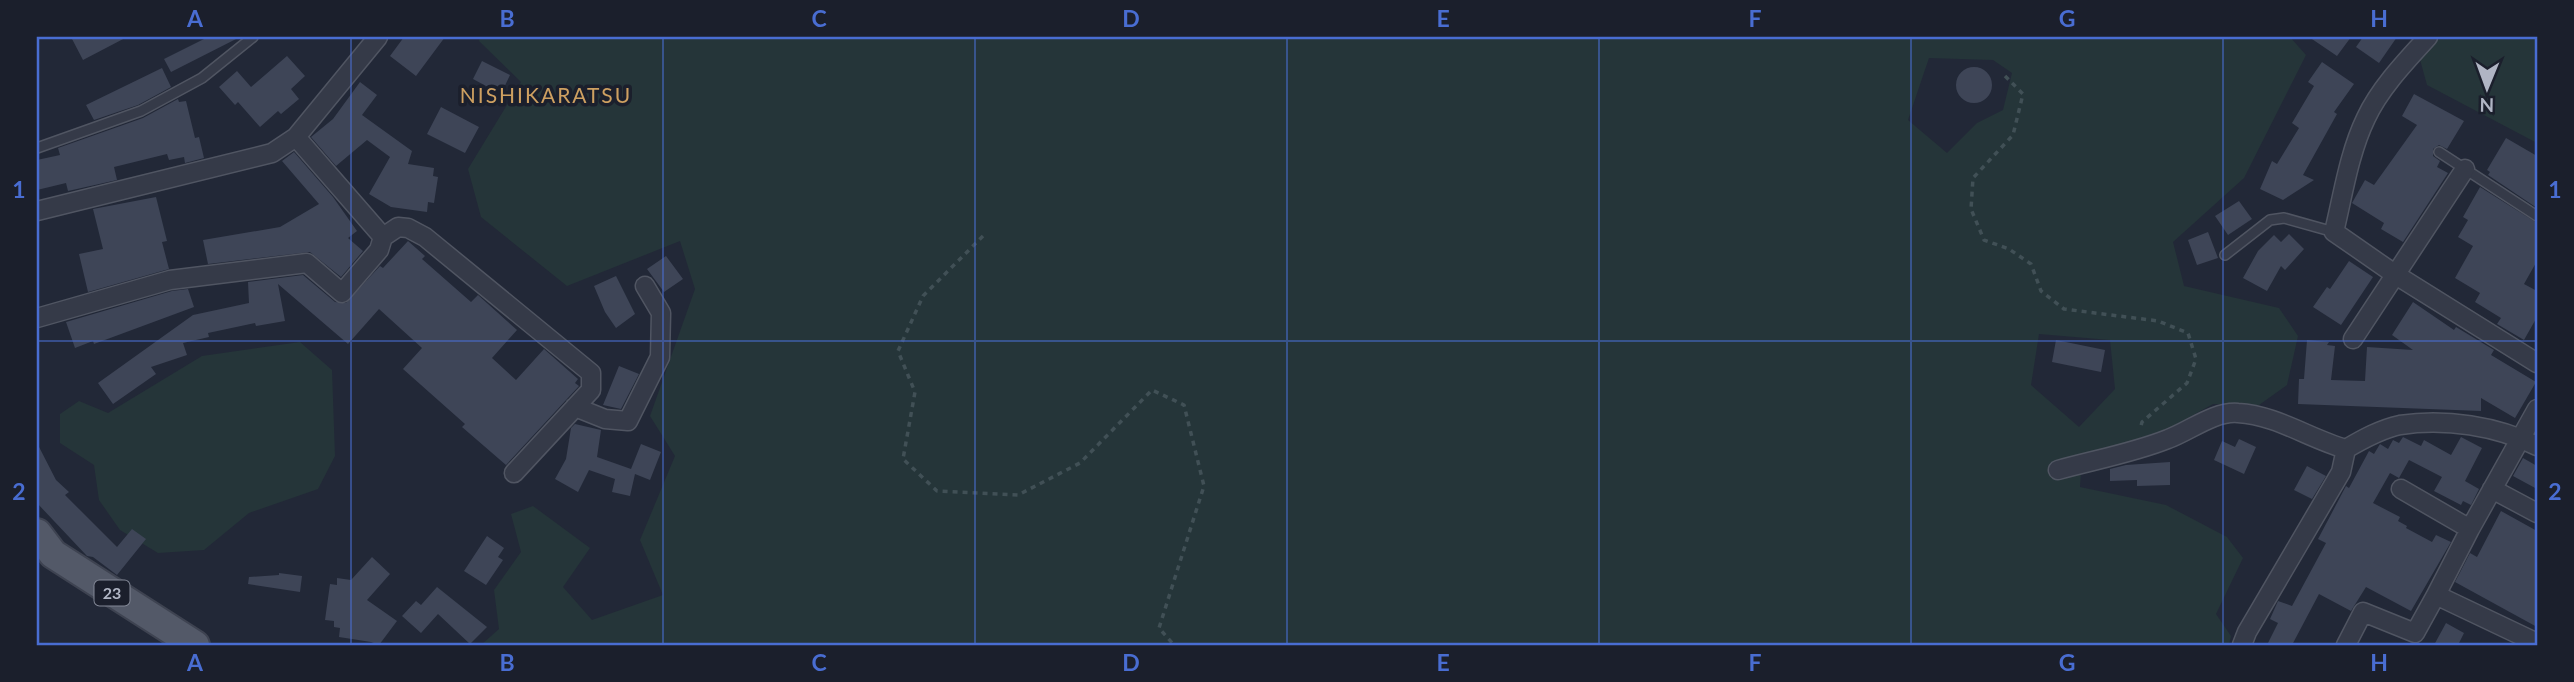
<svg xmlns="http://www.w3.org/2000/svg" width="2574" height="682" font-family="Lato,sans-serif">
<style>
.green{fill:#253539;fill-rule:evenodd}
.building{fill:#3e4557}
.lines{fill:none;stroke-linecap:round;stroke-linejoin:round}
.service-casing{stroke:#505562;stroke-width:12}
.minor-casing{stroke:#505562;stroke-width:21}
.primary-casing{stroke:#3e4351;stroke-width:32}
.path{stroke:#415056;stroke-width:3.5;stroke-dasharray:5 5;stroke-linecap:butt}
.service{stroke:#353a48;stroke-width:9}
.minor{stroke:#353a48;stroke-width:18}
.primary{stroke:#535968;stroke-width:28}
.grid{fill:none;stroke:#496dd2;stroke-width:2;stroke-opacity:0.55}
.labels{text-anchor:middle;stroke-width:7;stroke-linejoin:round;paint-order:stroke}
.shield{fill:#1b1f2c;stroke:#838896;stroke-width:2}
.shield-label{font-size:16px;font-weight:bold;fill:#b0b5c4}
.quarter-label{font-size:21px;letter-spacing:2px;fill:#cea061;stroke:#1b1f2c}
.neatline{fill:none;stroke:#496dd2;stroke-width:2.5}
.grid-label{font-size:23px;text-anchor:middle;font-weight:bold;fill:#496dd2}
</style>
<rect width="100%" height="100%" fill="#222837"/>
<path class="green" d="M480,37H2290L2306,55L2244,178L2173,242L2184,286L2279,308L2298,336L2287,385L2259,405L2213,404L2170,428L2082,458L2080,487L2166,505L2227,537L2243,558L2216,614L2231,636L2229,645H481L499,629L494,590L521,552L511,514L533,506L590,548L563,587L592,620L663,595L640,540L675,456L650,416L695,289L680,241L567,286L481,217L468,169L521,82L479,41ZM1929,58L1993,60L2012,73L2003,110L1977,123L1947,153L1908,120ZM2039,334L2110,340L2115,389L2079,427L2031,385Z
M2437,37H2537V143L2427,85L2419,56Z
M300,342L332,370L335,456L318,489L249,513L204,550L158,553L120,530L99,500L94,465L60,443V414L79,401L108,413L202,356Z"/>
<path class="building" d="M71,37H127L83,60Z
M208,37H240L171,72L164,59Z
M404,37H445L416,76L390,56Z
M2309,37H2351L2337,56Z
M2363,37H2397L2379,63L2356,47Z
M287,56L305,76L291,89L299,99L281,114L278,111L260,127L238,102L235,105L219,87L237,71L251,87Z
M482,61L510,75L501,94L473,79Z
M2322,62L2354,84L2334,112L2337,114L2303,175L2314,180L2283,200L2260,189L2272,161L2277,164L2299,128L2292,123L2314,86L2308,82Z
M1956 85a18 18 0 1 1 36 0a18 18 0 1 1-36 0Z
M162,68L171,87L138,105L94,120L86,105Z
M360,82L377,95L362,115L412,151L408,164L434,168L433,176L438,177L434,203L428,202L427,212L391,207L369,194L390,157L367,140L336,166L311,137L333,119Z
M2414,94L2464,121L2447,149L2439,145L2433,149V156L2440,161L2437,167L2448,173L2403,242L2381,229L2384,223L2352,203L2365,180L2374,185L2417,125L2402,116Z
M178,99L179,102L186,101L195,138L199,137L204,158L185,163L184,157L169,160L167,154L114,167L117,180L68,191L66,183L37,190V160L60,155L58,148L143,118Z
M441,107L479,127L465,153L427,134Z
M2506,138L2537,156V208L2488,175L2490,172L2487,170Z
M294,152L333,197L357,231L348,238L363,251L341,277L310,252L208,264L203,240L280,227L319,204L282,161Z
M2480,187L2537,223V261L2524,284L2537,291V317L2524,340L2497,324L2501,318L2475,302L2480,293L2455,278L2473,246L2458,237L2468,220L2463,217Z
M156,197L167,241L162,242L169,269L88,292L79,254L103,249L93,209Z
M2239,201L2252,219L2228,235L2215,216Z
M2208,232L2218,258L2197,265L2188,240Z
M2289,234L2304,249L2285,270L2281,266L2267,291L2243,278L2258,251L2274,235L2281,242Z
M408,241L425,256L422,259L471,302L478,295L517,330L492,358L516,380L544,349L578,379L575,383L579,386L506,465L462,427L465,424L403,369L422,348L379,309L348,344L278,284L285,321L256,326L255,323L208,333L209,337L183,343L187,355L151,367L156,374L113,404L98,383L193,315L249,303L248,282L303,275L335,302L346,303L380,266L383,268Z
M666,256L683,279L664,292L647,269Z
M2349,261L2373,277L2341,325L2313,307L2327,287L2330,289Z
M616,276L635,314L616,328L605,312L594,286Z
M188,289L194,307L94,344L93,341L75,348L66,322L172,291Z
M2413,302L2454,330L2456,327L2494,350L2491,355L2536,382L2515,418L2481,398V411L2298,404L2299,379H2304L2307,340L2329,342L2327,345L2335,346L2331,380L2365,381L2367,347L2413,350L2392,335Z
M2056,340L2105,350L2101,372L2052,362Z
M619,366L639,374L621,409L603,405Z
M575,424L601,430L597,457L631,469L641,444L661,452L650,480L635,474L630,496L612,492L615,479L589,470L578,492L555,479L566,459L571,428Z
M2403,437L2421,446L2424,440L2451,455L2461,437L2482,448L2465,481L2479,489L2471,505L2463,501L2461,505L2434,491L2442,477L2409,460L2399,478L2390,473L2373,503L2400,517L2398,521L2407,526L2406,528L2432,542L2436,535L2451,542L2411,611L2366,587L2351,611L2319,594L2292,645H2267L2278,623L2270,619L2278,601L2292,606L2326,543L2318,539L2346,486L2349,488L2369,451L2374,454L2380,444L2388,449L2393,440L2399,443Z
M2239,439L2256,447L2244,474L2214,460L2222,441L2235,447Z
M37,443L56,480L69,492L65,495L117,547L132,529L146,539L117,575L93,557L87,556L37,503Z
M2523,458L2537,466V489L2513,476Z
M2170,462V485L2137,486V480L2110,481V469L2126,465Z
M2307,466L2326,476L2312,499L2294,490Z
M2501,511L2537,531V627L2455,582L2470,553L2477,557Z
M487,536L504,548L498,557L503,560L486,585L464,571Z
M372,557L390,574L367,600L397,621L379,645L371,642L339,637L340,628L334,627V621L325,620L330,584L337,585V578L351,580Z
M279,573L302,576L300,592L248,584L249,577L279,575Z
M437,587L487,627L470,644L438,614L421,633L402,616L416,601L421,605Z
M2446,623L2464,633L2458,645H2434Z"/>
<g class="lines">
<g class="service-casing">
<path id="service" d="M37,148L141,111L202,78L253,37
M2439,152L2537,216
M2225,255L2270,220L2284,218L2334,232"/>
</g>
<g class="minor-casing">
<path id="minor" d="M2428,37C2406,61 2380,88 2366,118C2349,153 2343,195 2334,232L2396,275L2537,363
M296,137L383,237L398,227L408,228L425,237L591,373V390L514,473
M37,211L272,153L296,137L378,37
M37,318L170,280L307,263L342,293L379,250L383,237
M2353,339L2465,169
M575,407L605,419L628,421L660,357L661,313L645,286
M2058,470C2094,460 2133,453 2168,439C2190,431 2214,411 2238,413C2276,415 2310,439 2346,449
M2401,489L2470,529
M2492,489L2537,513
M2436,595L2470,529L2537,409
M2242,645L2247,632L2341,472L2346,449C2363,439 2381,429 2400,425C2445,418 2497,426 2537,446
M2346,645L2363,612L2415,633L2436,595L2537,643"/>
</g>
<g class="primary-casing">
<path id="primary" d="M37,533L53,554L195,645"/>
</g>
<path class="path" d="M2005,76L2023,94L2013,135L1973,178L1971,209L1984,240L2009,249L2031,264L2041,291L2064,309L2158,321L2188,333L2196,359L2187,383L2142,422L2140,430
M983,236L923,296L898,351L915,392L903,459L937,491L1018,495L1080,463L1152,390L1184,405L1204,486L1159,628L1174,645"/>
<use href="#service" class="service"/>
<use href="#minor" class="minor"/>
<use href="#primary" class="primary"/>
</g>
<path class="grid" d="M351,37V645M663,37V645M975,37V645M1287,37V645M1599,37V645M1911,37V645M2223,37V645M37,341H2537"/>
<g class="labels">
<rect class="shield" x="94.5" y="580.5" width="35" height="25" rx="5"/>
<g class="shield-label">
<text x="112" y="599">23</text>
</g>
<g class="quarter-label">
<text x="546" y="103">NISHIKARATSU</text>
</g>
</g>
<rect width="2574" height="682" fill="none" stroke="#1b1f2c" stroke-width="77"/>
<g transform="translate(2487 88) rotate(181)" stroke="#1b1f2c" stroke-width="5" paint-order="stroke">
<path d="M0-5L12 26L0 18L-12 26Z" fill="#b0b5c4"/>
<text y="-10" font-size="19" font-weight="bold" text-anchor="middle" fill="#b0b5c4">N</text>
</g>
<rect x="38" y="38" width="2498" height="606" class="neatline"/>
<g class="grid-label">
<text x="195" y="27">A</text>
<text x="507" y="27">B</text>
<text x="819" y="27">C</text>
<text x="1131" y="27">D</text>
<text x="1443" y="27">E</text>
<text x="1755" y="27">F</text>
<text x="2067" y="27">G</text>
<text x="2379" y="27">H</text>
<text x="19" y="198">1</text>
<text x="2555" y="198">1</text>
<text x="19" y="500">2</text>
<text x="2555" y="500">2</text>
<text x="195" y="671">A</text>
<text x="507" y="671">B</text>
<text x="819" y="671">C</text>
<text x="1131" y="671">D</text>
<text x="1443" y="671">E</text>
<text x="1755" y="671">F</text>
<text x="2067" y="671">G</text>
<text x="2379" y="671">H</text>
</g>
</svg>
